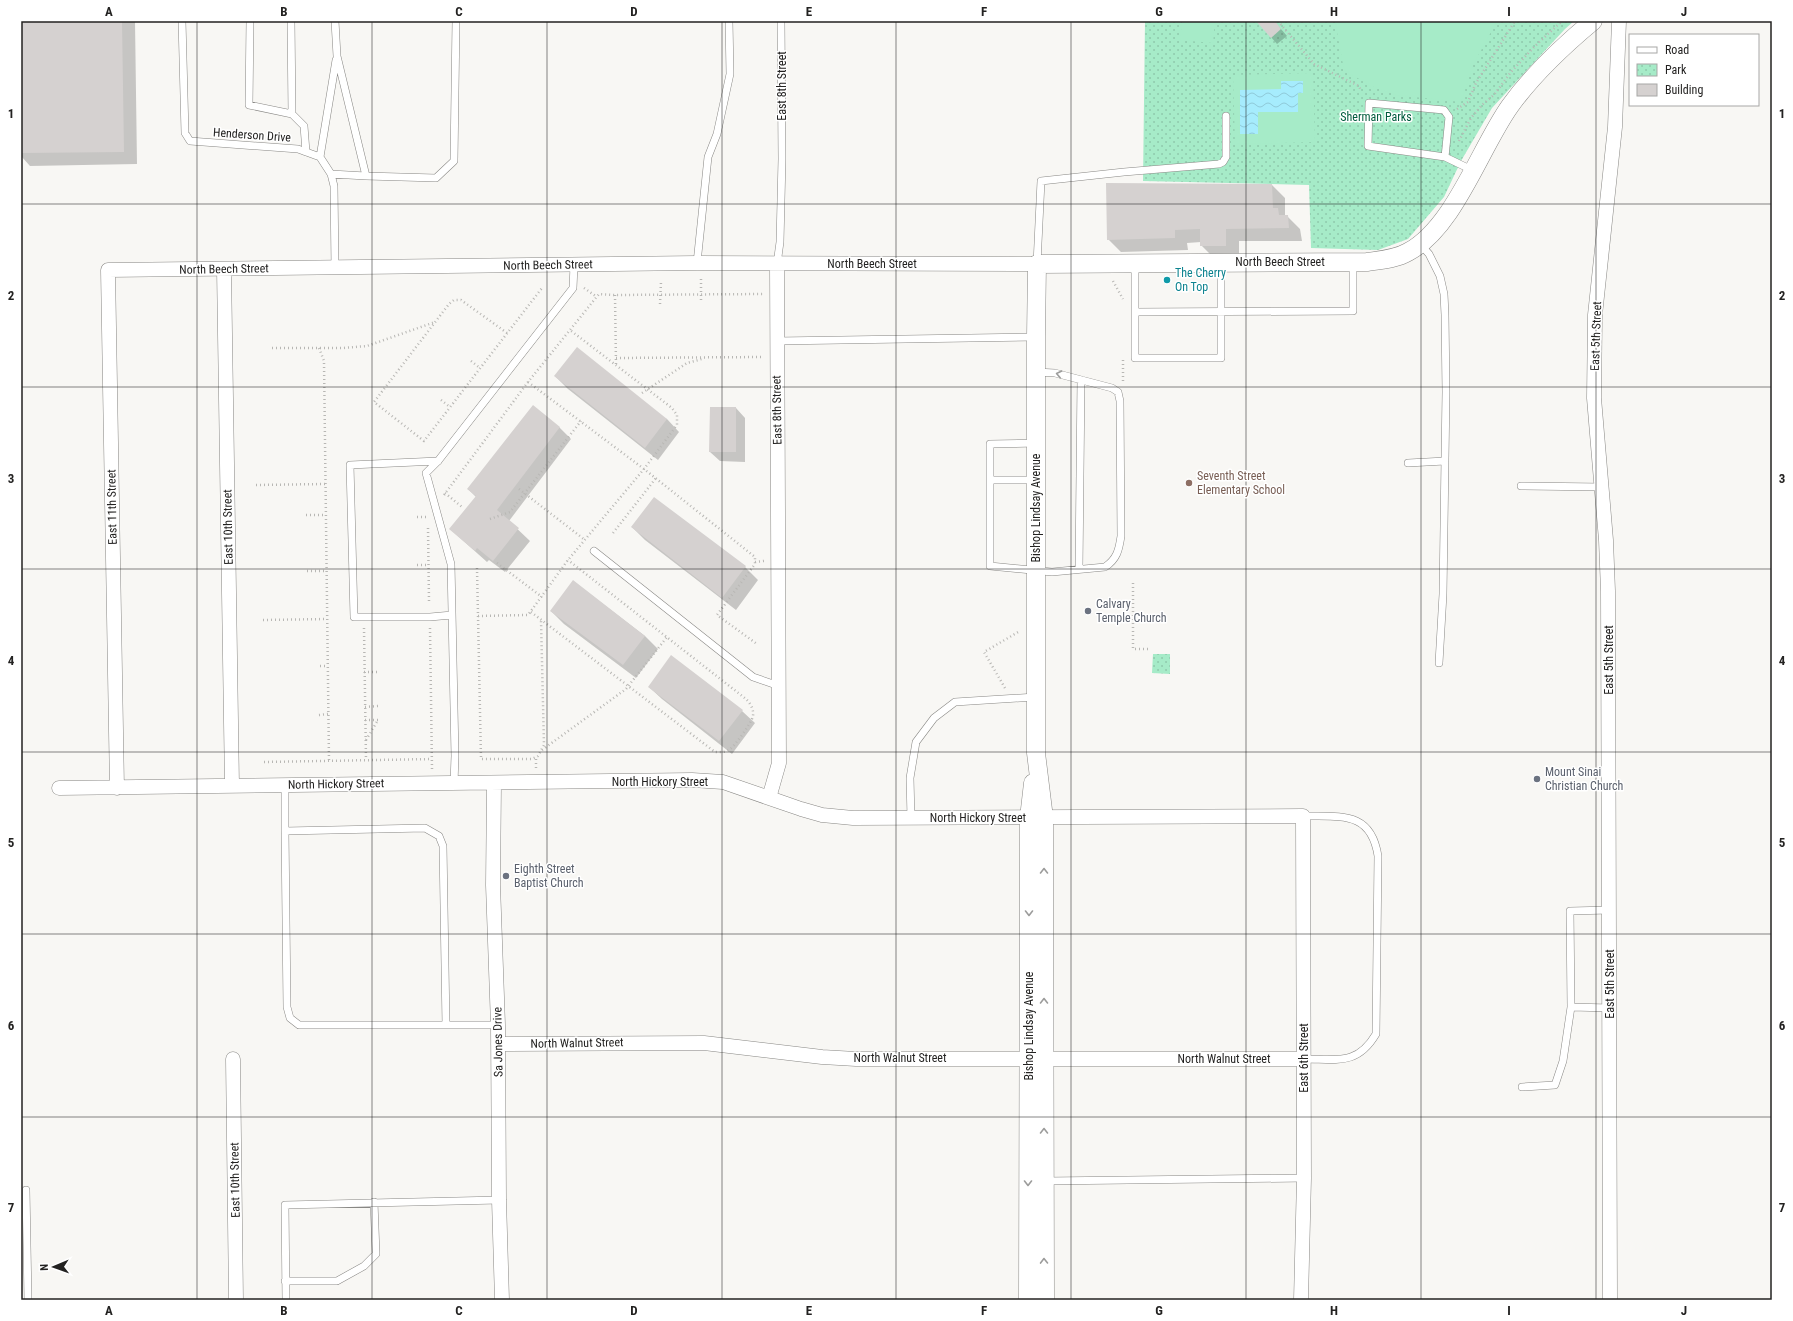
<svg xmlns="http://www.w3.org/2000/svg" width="1793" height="1321" font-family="'Roboto Condensed',sans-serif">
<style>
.park{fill:url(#park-dots)}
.garden{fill:#a6ebc8}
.water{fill:url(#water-waves)}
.shadow{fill:#0003}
.building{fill:#d5d1d0}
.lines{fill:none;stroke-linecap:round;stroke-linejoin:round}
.service-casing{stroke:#888784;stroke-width:8}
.minor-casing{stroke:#888784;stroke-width:15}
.tertiary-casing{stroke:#888784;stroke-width:19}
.path{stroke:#b8b7b4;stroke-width:2.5;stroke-dasharray:1 3;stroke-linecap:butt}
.service{stroke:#fff;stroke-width:7}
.minor{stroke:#fff;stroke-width:14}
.tertiary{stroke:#fff;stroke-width:18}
.oneway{stroke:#9c9c9b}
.grid{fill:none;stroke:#232221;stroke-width:1;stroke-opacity:0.55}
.culture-dot{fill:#0f9aa8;stroke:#fff;stroke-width:1.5}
.education-dot{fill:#8d6e63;stroke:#fff;stroke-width:1.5}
.worship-dot{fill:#6b7280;stroke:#fff;stroke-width:1.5}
.labels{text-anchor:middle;stroke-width:3;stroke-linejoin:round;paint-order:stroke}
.street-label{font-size:12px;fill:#232221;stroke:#fff}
.park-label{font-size:12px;fill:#015b3d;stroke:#fff}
.culture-label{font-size:12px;fill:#0d838f;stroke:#fff;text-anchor:start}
.education-label{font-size:12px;fill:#785e54;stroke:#fff;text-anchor:start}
.worship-label{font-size:12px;fill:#5b616d;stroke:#fff;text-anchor:start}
.neatline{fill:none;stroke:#232221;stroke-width:1.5}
.grid-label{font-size:13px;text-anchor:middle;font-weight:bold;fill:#232221}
</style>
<defs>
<pattern id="park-dots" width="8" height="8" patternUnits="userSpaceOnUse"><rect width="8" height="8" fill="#a6ebc8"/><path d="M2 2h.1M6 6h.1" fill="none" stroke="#8fc9ac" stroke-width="1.8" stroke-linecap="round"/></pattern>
<pattern id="water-waves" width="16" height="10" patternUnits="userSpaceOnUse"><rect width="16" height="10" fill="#a6ecfd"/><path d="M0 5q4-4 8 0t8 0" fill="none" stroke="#8fcad9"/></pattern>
</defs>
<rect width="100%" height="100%" fill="#f8f7f4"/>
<path class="park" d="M1145,21H1574L1565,29L1492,108L1461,161L1444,197L1408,239L1378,250L1311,248L1309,185L1143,181Z
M1153,654H1170V674L1152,673Z"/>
<path class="garden" d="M1182,21H1215L1213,43L1180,40Z
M1335,21H1497L1473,65L1461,102L1396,95L1371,86L1344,70Z
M1313,73L1315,142L1235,144L1233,75Z"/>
<path class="water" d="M1281,81H1303V93H1298V112H1258V134H1240V90L1281,89Z"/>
<path class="shadow" d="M21,21H135L137,164L30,166L21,156Z
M1257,21H1274L1287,36L1277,44Z
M1272,185L1285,198V216H1287L1300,229L1302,241H1239V259L1214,258L1201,245V242L1187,243L1188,250L1121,252L1108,239Z
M555,376L667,419L679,432L658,460L568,389Z
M736,408L745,418V462L720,461L710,452Z
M559,427L571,439L509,521L530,541L505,572L489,560L487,562L450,529L476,497L468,489Z
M654,499L745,567L758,580L736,610L645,540L632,527Z
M574,582L645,636L658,649L636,678L564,624L551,611Z
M649,687L742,711L755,723L732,754L662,699Z"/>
<path class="building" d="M21,21H122L124,152L21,153Z
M1256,21H1275L1281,29L1271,38Z
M1106,183L1272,184L1273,208H1278L1279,215H1288L1289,228L1226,229V246H1200V229L1175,230V238L1107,240Z
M577,347L667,419L645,448L554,376Z
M533,405L560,427L497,510L519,528L493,561L477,548L475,551L449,529L476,496L467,489Z
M710,407H736V452H709Z
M654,497L746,566L722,598L631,527Z
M573,580L645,636L623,665L550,611Z
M671,655L743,710L719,741L648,687Z"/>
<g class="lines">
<g class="service-casing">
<path id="service" d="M182,21L185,133L190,141L298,149L320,157L331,174L334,186L335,267
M250,21L249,105L292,114
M291,21L292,114L304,126L306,152
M320,157L336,60
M1445,157L1449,117L1444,110L1369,103L1368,146L1445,157L1472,170
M331,174L366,176L337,56L335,21
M366,176L436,178L454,161L456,21
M1421,245L1429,254L1440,276L1444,294L1445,315L1446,392L1443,594L1439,663
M697,263L708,157L717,134L730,74L729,21
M777,264L780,242L782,159L781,21
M1037,264L1041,181L1124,172L1219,164L1223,162L1226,157V116
M1135,264V358H1221V263
M1135,312L1353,311V262
M777,341L1036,337
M1036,443L990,444V566L1052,572L1105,567C1117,559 1119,550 1121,536L1120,401L1118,392L1112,388L1055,373L1036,372
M438,461L350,465L354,617H430L452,615
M1408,463L1445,461
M990,480H1036
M1521,486L1602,487
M594,551L753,677L779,686
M1079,569L1081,380
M454,783L455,756L451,564L426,473L438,461L573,288L574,265
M285,785V831L425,828L439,836L443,846L446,1025H498
M1303,816C1340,817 1371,810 1378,856L1376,1034C1357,1066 1337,1059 1304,1059
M911,818L910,778L916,742L934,718L955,702L1036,697
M285,831L287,1007L290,1018L299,1025H446
M1571,1007L1570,911L1610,910
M1522,1087L1555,1085L1563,1061L1571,1007L1610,1008
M1046,1181L1304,1178
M26,1190L28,1300
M285,1281H337L364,1266L376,1254L374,1202
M286,1300L285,1205L499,1200"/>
</g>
<g class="minor-casing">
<path id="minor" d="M224,269L232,786
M494,784L493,885L498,1025L499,1200L502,1300
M59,788L692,780L723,782L801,809L822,815L853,818L1303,816L1304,1178L1301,1300
M117,788L108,270L697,263L1037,264
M769,798L779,763L777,264
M498,1044L704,1043L822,1057L856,1059H1304
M233,1059L236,1300
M1610,1300L1608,591L1606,540L1594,398L1595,315L1615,127L1619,21"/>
</g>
<g class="tertiary-casing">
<path id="tertiary" d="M1028,1300L1029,818L1033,783
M1045,1300L1044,818L1036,753V337L1037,264L1367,262C1381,260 1396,259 1408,252C1454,228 1480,148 1510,106C1533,74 1563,46 1593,21"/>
</g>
<path class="path" d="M1278,21L1314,64L1359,86L1361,91
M1457,109L1468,102L1476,83L1515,21
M1459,141L1471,118L1482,105L1494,95L1511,72L1534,47L1562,21
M701,279V301
M1113,281L1123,299
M584,288L597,297
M615,295L616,365
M660,304L661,282
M507,333L461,300H454L449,304L374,402L424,441L542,288
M272,348H343L367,346L435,322
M319,348L324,361L329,761
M616,358L763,357
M471,361L480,368
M1123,381V360
M528,382L644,469L755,557V564L717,615L757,644
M642,393L687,363L702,359
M441,400L450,407
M256,485L325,484
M519,489L585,540
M445,493L462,507
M444,495L528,382L599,294L615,295L764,294
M306,515H326
M417,517H428
M490,519L510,512L581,421
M428,528L429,601
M613,533L656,478
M755,562L764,561
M497,563L542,597
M417,565H429
M477,568L481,759H532L538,756L544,745L541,620
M307,571H327
M1133,583V649H1149
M531,612L715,752C720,752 725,753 730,749C735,746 752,722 753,716C754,709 750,703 746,699L568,560
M478,616L528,615L568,560L644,469L677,425V415L672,408L570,330
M263,620L327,619
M364,628L366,760
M430,628L432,769
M320,666H327
M364,672H378
M1005,688L984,652L1020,631
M365,707L378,706
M319,715L328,714
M365,720H378
M366,740L378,720
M542,750L626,689L667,637
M264,762L432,759
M536,768V757"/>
<use href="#service" class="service"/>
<use href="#minor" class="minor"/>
<use href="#tertiary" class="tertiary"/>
</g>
<defs><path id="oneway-chevron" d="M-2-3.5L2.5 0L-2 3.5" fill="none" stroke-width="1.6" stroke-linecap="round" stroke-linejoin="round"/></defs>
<g class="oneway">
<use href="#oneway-chevron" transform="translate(1059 374) rotate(-167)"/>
<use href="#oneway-chevron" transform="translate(1044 871) rotate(-90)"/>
<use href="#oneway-chevron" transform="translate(1029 913) rotate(90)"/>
<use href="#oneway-chevron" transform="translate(1044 1001) rotate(-90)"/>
<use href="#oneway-chevron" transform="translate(1044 1131) rotate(-90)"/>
<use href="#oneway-chevron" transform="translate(1028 1183) rotate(90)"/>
<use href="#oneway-chevron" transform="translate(1044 1261) rotate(-91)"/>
</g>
<path class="grid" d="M197,21V1300M372,21V1300M547,21V1300M722,21V1300M896,21V1300M1071,21V1300M1246,21V1300M1421,21V1300M1596,21V1300M21,204H1772M21,387H1772M21,569H1772M21,752H1772M21,934H1772M21,1117H1772"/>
<circle class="culture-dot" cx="1167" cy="280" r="4"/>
<circle class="education-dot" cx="1189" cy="483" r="4"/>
<g class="worship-dot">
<circle cx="1088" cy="611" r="4"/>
<circle cx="1537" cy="779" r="4"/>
<circle cx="506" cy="876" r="4"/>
</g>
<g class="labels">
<g class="street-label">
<text transform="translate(782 86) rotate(-90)" y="4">East 8th Street</text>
<text transform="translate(252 135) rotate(4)" y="4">Henderson Drive</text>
<text x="1280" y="266">North Beech Street</text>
<text x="872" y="268">North Beech Street</text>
<text transform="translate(548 265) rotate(-1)" y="4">North Beech Street</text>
<text transform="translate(224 269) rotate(-1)" y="4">North Beech Street</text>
<text transform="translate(1596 336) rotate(-88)" y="4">East 5th Street</text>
<text transform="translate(777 410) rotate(-91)" y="4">East 8th Street</text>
<text transform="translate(112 507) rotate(-91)" y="4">East 11th Street</text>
<text transform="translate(1036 508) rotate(-90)" y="4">Bishop Lindsay Avenue</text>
<text transform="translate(228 527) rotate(-91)" y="4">East 10th Street</text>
<text transform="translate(1609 660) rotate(-90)" y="4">East 5th Street</text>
<text x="660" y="786">North Hickory Street</text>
<text transform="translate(336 784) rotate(-1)" y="4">North Hickory Street</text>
<text x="978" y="822">North Hickory Street</text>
<text transform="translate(1610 984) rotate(-90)" y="4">East 5th Street</text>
<text transform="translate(1029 1026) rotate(-90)" y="4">Bishop Lindsay Avenue</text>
<text transform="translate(498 1042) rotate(-91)" y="4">Sa Jones Drive</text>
<text transform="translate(577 1043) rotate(-1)" y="4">North Walnut Street</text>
<text x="900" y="1062">North Walnut Street</text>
<text transform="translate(1304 1058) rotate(-90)" y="4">East 6th Street</text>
<text x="1224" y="1063">North Walnut Street</text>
<text transform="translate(235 1180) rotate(-91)" y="4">East 10th Street</text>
</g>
<g class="park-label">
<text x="1376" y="121">Sherman Parks</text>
</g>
<g class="culture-label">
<text x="1175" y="277">The Cherry<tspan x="1175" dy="14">On Top</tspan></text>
</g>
<g class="education-label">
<text x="1197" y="480">Seventh Street<tspan x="1197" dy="14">Elementary School</tspan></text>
</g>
<g class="worship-label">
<text x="1096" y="608">Calvary<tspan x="1096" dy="14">Temple Church</tspan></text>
<text x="1545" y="776">Mount Sinai<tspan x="1545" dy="14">Christian Church</tspan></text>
<text x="514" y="873">Eighth Street<tspan x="514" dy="14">Baptist Church</tspan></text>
</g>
</g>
<rect width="1793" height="1321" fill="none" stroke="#ffffff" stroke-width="44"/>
<rect x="1629" y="34" width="130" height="72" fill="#ffffff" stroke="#a7a7a6"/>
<rect x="1637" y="47" width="20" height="6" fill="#ffffff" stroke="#a7a7a6"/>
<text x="1665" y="54" font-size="12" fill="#232221">Road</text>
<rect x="1637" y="64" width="20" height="12" fill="url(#park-dots)" stroke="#a7a7a6"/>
<text x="1665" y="74" font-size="12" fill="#232221">Park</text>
<rect x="1637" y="84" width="20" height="12" fill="#d5d1d0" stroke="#a7a7a6"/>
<text x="1665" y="94" font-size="12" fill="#232221">Building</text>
<g transform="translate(54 1267) rotate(268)" stroke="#ffffff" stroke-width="3" paint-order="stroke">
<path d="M0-3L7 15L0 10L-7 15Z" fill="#232221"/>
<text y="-6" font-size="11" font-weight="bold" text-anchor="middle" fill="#232221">N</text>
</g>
<rect x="22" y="22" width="1749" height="1277" class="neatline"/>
<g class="grid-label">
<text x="109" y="16">A</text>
<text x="284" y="16">B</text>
<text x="459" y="16">C</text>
<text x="634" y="16">D</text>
<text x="809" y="16">E</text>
<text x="984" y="16">F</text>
<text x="1159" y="16">G</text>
<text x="1334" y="16">H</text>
<text x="1509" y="16">I</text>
<text x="1684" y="16">J</text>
<text x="11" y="118">1</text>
<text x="1782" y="118">1</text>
<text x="11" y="300">2</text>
<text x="1782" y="300">2</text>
<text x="11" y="483">3</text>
<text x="1782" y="483">3</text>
<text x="11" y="665">4</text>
<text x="1782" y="665">4</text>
<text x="11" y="847">5</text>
<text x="1782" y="847">5</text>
<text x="11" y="1030">6</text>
<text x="1782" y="1030">6</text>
<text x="11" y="1212">7</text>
<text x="1782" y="1212">7</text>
<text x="109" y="1315">A</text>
<text x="284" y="1315">B</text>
<text x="459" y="1315">C</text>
<text x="634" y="1315">D</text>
<text x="809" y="1315">E</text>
<text x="984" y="1315">F</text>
<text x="1159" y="1315">G</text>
<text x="1334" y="1315">H</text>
<text x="1509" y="1315">I</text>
<text x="1684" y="1315">J</text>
</g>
</svg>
